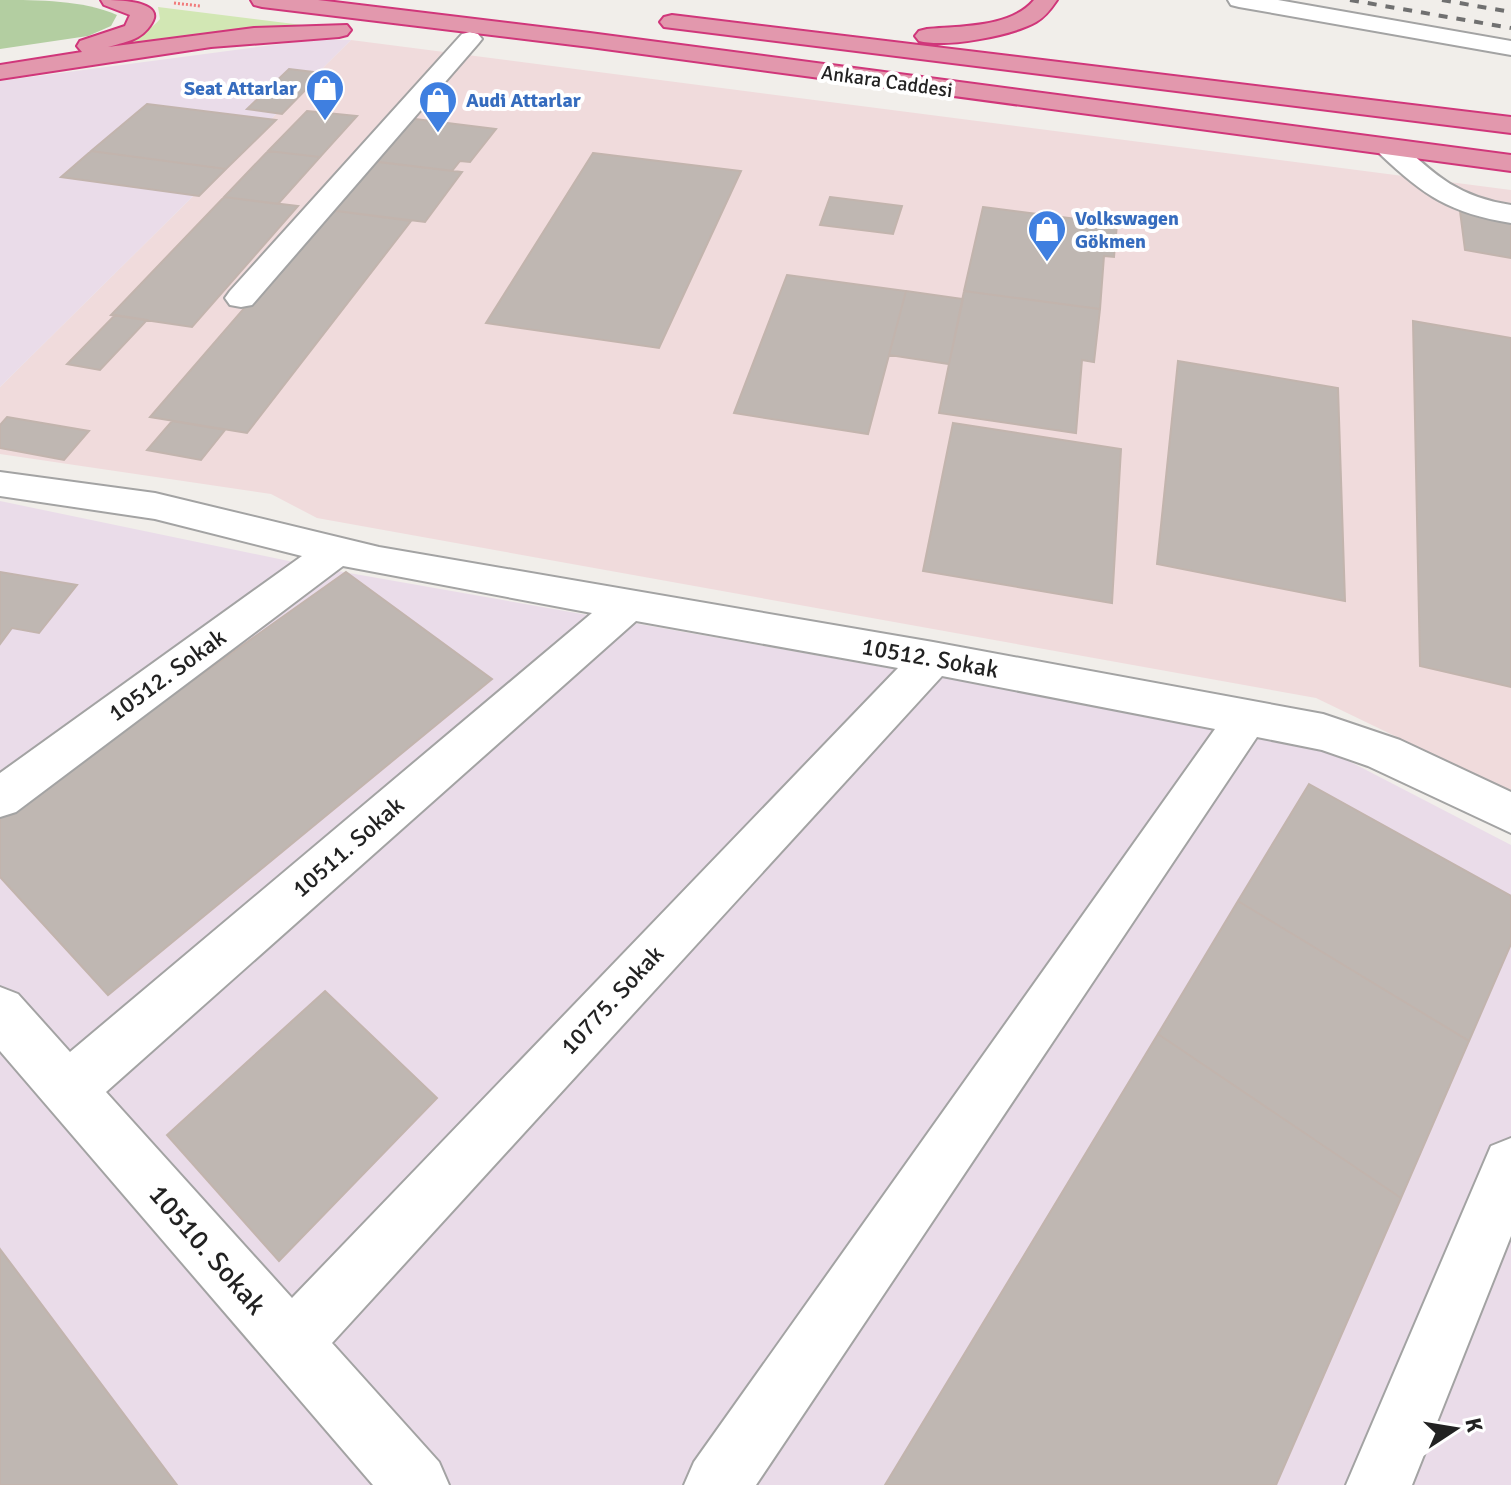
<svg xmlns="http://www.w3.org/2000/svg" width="1511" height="1485" font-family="Signika,sans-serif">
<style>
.commercial{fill:#f0dbdc}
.industrial{fill:#eadce9}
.grass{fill:#d2e7b4}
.forest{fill:#b3cea1}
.building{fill:#bfb7b2;stroke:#c2b4ad;stroke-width:2}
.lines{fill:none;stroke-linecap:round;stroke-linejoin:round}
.minor-casing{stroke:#a3a3a3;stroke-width:4}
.highway-casing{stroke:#d0367a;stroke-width:4}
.path{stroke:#f17b7b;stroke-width:3;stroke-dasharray:2 2;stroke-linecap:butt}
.minor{fill:#fff;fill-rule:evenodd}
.highway{fill:#e298ad;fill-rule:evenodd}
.rail{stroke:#707070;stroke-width:4;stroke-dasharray:9 9;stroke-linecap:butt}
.labels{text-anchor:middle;stroke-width:8;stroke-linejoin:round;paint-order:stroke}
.far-street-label{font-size:20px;fill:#222;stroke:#fff}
.far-shop-label{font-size:20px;font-weight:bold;fill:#366cbe;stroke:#fff;text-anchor:start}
.street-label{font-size:24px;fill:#222;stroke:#fff}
.near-street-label{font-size:28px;fill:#222;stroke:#fff}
</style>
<rect width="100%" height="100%" fill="#f1eeea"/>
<path class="commercial" d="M351,40L1511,190V792L1316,698L317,518L271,494L0,454V387Z"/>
<path class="industrial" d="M311,40H351L0,387V81Z
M0,501L332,570L1314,743L1511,845V1485H0Z"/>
<path class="grass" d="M158,7L302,25L244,29L100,49C123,43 143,38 160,19Z"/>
<path class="forest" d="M0,0C40,0 82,0 117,15L111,26L88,36L0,49Z"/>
<path class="building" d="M289,69L322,73L282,114L247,109Z
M147,104L276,120L226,169L91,151Z
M307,111L357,116L320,157L268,151Z
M407,118L496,129L470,162L460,161L452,171L377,162L386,151L380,150Z
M91,151L226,169L199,196L61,177Z
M268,151L320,157L278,204L224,197Z
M593,153L741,171L659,348L486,323Z
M371,161L462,172L425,222L329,210Z
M224,197L298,206L192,327L111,315Z
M830,197L902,206L893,234L820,225Z
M983,207L1117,224L1114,257L1104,256L1100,309L964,291Z
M329,210L411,221L247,433L150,417Z
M1460,211L1511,219V258L1465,250Z
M787,275L906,291L868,434L734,413Z
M906,291L963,299L949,364L889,355Z
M964,291L1100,309L1094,362L1082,360L1076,433L939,413Z
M115,315L147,320L100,370L67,364Z
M1413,321L1511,338V687L1420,666Z
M1178,361L1338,388L1345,601L1157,564Z
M7,417L89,431L64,460L0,448V425Z
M172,421L225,430L201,460L147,450Z
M953,423L1121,449L1112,603L923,571Z
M0,572L77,585L39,633L12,628L0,644Z
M346,572L492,679L108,995L0,877V817Z
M1309,784L1511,896V944L1469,1041L1238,901Z
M1238,901L1469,1041L1401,1198L1158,1034Z
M325,991L437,1098L279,1261L167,1135Z
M1158,1034L1401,1198L1276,1485H885Z
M0,1249L177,1485H0Z"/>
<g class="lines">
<g class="minor-casing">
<path id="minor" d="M1228,0H1278L1511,41V55L1239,7L1231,5Z
M470,32L478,34L482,39L478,44L252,305L241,307L230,305L225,298L230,291L462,34Z
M1390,140L1400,142C1436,177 1460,197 1511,205V223C1450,213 1424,196 1380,154L1377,148L1380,142Z
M0,472L155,493L379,547L933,642L1323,714L1400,740L1511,792V833L1368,766L1322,750L1257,737L756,1485H684L694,1462L1215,729L942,676L332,1343L439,1462L449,1485H373L0,1051V987L18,994L70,1052L592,613L343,566L16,812L0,817V773L302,556L155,519L0,496ZM636,621L898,668L292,1298L106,1092Z
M1511,1138V1236L1412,1485H1346L1491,1146Z"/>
</g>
<g class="highway-casing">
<path id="highway" d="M101,0C113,0 158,0 154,18C152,25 144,34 138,37C129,42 118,44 108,47L254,28L347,25L351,30L347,35L339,37L211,47L0,79V65L82,52L77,46L80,41L125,26L130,15L104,5Z
M251,0H318L590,33L1511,155V171L590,47L262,7L254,5Z
M1034,0H1057C1051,9 1045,17 1036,22C1011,36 946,48 919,41L915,36L919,31L927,29C960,26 1011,28 1034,0Z
M672,15L1511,117V133L664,27L660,22L664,17Z"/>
</g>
<path class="path" d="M174,3L200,6"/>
<use href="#minor" class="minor"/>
<use href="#highway" class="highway"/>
<path class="rail" d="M1350,0L1511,28
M1442,0L1511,12"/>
</g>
<defs>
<g id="shop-pin" transform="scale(2)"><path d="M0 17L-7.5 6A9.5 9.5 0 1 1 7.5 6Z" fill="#3f7fe0" stroke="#fff"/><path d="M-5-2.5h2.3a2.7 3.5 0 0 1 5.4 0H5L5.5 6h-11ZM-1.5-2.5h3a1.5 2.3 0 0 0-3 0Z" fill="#fff"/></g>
</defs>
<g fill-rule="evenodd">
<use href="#shop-pin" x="325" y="88"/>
<use href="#shop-pin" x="438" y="100"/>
<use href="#shop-pin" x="1047" y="229"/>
</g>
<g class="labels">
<g class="far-street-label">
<text transform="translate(887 81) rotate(8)" y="7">Ankara Caddesi</text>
</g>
<g class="far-shop-label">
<text x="297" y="95" text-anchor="end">Seat Attarlar</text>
<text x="466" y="107">Audi Attarlar</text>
<text x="1075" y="225">Volkswagen<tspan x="1075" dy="23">Gökmen</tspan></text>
</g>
<g class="street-label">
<text transform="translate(930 658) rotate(10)" y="8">10512. Sokak</text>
<text transform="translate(167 675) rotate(-36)" y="8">10512. Sokak</text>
<text transform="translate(348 847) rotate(-41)" y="8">10511. Sokak</text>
<text transform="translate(612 1000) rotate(-47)" y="8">10775. Sokak</text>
</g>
<g class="near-street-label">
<text transform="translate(208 1249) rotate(49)" y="10">10510. Sokak</text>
</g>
</g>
<g transform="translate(1455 1429) rotate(78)" stroke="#ffffff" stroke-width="6" paint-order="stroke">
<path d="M0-6L14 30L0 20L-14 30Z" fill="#222222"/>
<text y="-12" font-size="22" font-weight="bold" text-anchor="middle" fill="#222222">K</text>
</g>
</svg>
